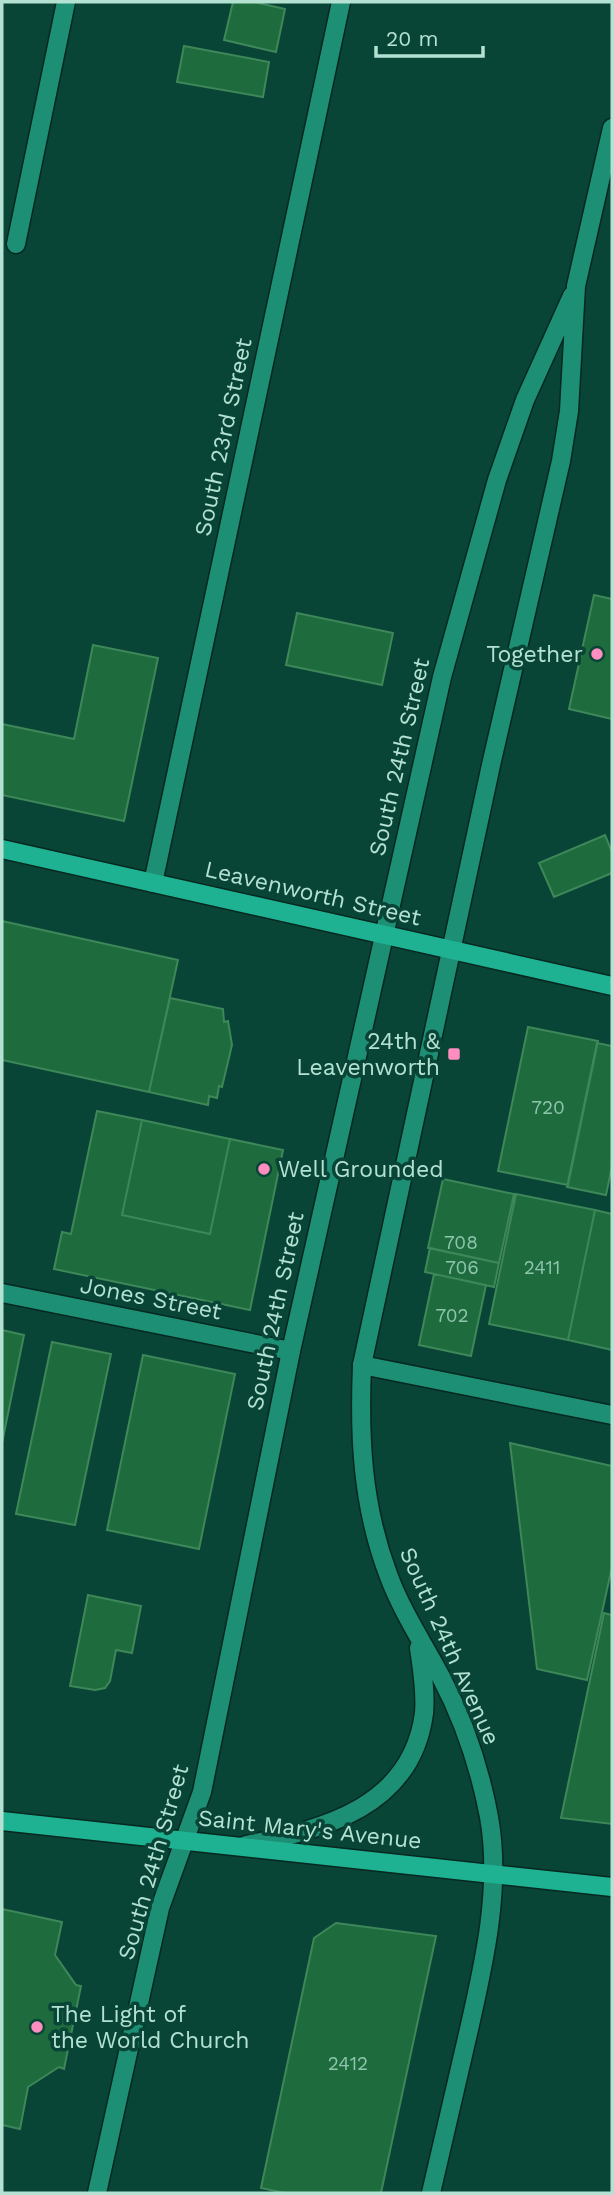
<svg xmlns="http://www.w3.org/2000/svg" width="614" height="2195" font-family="'Work Sans',sans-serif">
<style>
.building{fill:#1e6c3e;stroke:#3e8758;stroke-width:2}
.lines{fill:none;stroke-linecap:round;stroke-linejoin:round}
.lane-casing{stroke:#062820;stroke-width:21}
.street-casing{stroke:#062820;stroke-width:21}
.secondary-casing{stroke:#062820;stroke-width:21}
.primary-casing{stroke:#062820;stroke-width:21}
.lane{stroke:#1d8f75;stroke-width:18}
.street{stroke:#1d8f75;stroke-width:18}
.secondary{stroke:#1d8f75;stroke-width:18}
.primary{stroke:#1fb292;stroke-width:18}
.poi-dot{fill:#fd8ebf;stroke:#094537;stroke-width:2.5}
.labels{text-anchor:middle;stroke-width:7;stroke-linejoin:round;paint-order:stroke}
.number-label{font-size:19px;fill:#8ec4ad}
.street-label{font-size:23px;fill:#b3e1d2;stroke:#094537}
.poi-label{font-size:23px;fill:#b3e1d2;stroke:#094537;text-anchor:end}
</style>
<rect width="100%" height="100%" fill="#094537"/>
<path class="building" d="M233,2H254L285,9L276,52L224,40Z
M184,46L269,62L263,97L177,82Z
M594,595L612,599V719L569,709Z
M297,613L393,633L382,685L286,665Z
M93,645L158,658L124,821L2,795V724L74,739Z
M605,835L612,852V873L554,897L539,863Z
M2,921L178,960L149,1092L2,1060Z
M170,998L223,1009L224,1022L228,1021L232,1045L222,1087L219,1086L217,1098L209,1096L208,1105L149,1092Z
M528,1027L598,1041L568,1185L498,1171Z
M597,1043L612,1046V1166L606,1195L567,1187Z
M97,1111L142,1120L122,1215L210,1234L230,1139L283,1150L250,1310L54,1269L62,1232L71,1234Z
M142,1120L230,1139L210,1234L122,1215Z
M443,1179L514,1194L499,1263L428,1248Z
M516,1194L595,1210L568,1340L489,1324Z
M595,1210L612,1214V1350L568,1340Z
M430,1248L499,1263L494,1287L425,1272Z
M434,1274L486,1285L471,1356L419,1345Z
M2,1330L24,1335L2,1443Z
M52,1342L111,1354L75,1525L16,1514Z
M143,1355L235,1374L199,1549L107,1530Z
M510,1443L612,1466V1567L587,1680L537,1669Z
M88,1595L141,1606L132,1653L116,1650L110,1681L105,1688L95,1690L70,1686Z
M604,1613L612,1615V1824L561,1818Z
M2,1909L62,1922L55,1955L76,1985L81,1986L64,2069L59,2067L28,2087L20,2129L2,2125Z
M336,1923L436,1936L381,2193H285L261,2188L314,1938Z"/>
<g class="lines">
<g class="lane-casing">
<path id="lane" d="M16,244L66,2"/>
</g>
<g class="street-casing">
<path id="street" d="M153,883L341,2
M2,1293L291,1351
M362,1365L612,1415"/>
</g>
<g class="secondary-casing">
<path id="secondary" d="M246,1845C324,1829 412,1807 424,1713C426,1692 422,1669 419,1648
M97,2193L160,1908L202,1792L291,1351L442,677L497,480L525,400L572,296
M431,2193C443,2141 455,2090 467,2038C483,1968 502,1889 489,1817C480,1769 464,1721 441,1677C423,1643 401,1610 388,1574C362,1505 359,1437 362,1365L491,765L561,461L569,411L576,286L612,128"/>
</g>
<g class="primary-casing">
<path id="primary" d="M2,849L612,986
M2,1821L612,1887"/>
</g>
<use href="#lane" class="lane"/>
<use href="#street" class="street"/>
<use href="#secondary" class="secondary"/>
<use href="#primary" class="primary"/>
</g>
<g class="poi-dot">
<circle cx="597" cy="654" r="7"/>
<rect x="447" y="1047" width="14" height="14" rx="3.5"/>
<circle cx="264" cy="1169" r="7"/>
<circle cx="37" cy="2027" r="7"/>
</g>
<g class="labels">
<g class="number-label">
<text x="548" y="1114">720</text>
<text x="461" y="1249">708</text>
<text x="462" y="1274">706</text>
<text x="542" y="1274">2411</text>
<text x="452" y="1322">702</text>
<text x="348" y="2070">2412</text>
</g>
<g class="street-label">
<text transform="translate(223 437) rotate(-78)" y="8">South 23rd Street</text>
<text transform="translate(399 757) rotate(-77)" y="8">South 24th Street</text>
<text transform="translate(313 893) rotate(13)" y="8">Leavenworth Street</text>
<text transform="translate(151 1298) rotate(11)" y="8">Jones Street</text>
<text transform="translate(275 1311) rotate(-78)" y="8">South 24th Street</text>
<text transform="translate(450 1646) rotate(66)" y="8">South 24th Avenue</text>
<text transform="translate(310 1829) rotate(6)" y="8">Saint Mary's Avenue</text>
<text transform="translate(153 1862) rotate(-74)" y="8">South 24th Street</text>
</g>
<g class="poi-label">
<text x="583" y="662">Together</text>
<text x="440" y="1049">24th &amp;<tspan x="440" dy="26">Leavenworth</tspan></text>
<text x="278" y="1177" text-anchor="start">Well Grounded</text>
<text x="51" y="2022" text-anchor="start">The Light of<tspan x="51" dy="26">the World Church</tspan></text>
</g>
</g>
<rect width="614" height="2195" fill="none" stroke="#b3e1d2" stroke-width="7"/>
<path d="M376 46v10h107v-10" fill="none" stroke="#b3e1d2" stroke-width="3.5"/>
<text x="386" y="46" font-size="21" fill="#b3e1d2" stroke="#094537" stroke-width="5" paint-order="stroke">20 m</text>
</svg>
